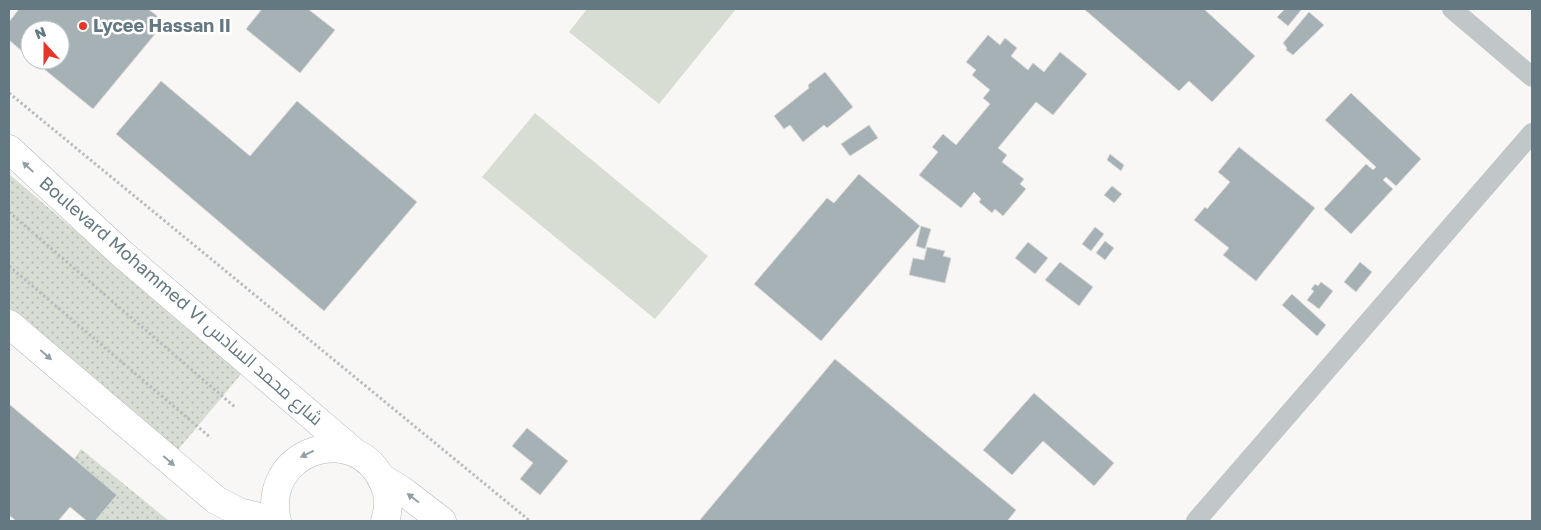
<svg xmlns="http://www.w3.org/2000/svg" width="1541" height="530" font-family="'Golos Text',Cairo,sans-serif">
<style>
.grass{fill:url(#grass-dots)}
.park{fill:#d8ddd4}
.building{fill:#a5b1b4;stroke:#d9d9d7}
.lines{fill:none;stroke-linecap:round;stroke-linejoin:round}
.primary-casing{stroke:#b2b8bb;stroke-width:29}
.path{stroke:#b9bdbf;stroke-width:3;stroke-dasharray:2.5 2.5;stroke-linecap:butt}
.street{stroke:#c1c6c9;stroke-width:20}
.primary{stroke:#fff;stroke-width:28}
.oneway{fill:#92a0a6}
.poi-dot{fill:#e43729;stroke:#fff;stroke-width:2}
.labels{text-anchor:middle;stroke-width:5;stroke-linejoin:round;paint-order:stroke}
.poi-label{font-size:18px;font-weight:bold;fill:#637880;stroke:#fff;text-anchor:start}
.street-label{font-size:18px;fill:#637880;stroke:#fff}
</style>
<defs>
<pattern id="grass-dots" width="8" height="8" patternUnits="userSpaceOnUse" patternTransform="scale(1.25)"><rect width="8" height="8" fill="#d8ddd4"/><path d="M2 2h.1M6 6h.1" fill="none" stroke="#b3b8b1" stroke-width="1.8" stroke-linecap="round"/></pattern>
</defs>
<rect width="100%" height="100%" fill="#f8f7f5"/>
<path class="grass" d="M9,174L242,373L177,451L9,308Z
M81,449L169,521H95L117,495L74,459Z"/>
<path class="park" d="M587,9H736L659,104L569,32Z
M535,113L708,256L655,319L482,177Z"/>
<path class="building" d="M19,9H148L165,22L93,109L33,60H60V30H30V58L9,40V22Z
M262,9H308L335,30L300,73L246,29Z
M1084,9H1204L1255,56L1212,102L1189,81L1179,91Z
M1285,9H1302L1288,26L1277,17Z
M1309,12L1324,25L1293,55L1286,50L1287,48L1283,43Z
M988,35L1000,45L1005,38L1017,48L1011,56L1028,70L1033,63L1044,72L1060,52L1087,74L1053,115L1036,102L998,148L1007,155L1002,162L1024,179L1020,184L1026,189L1003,216L995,209L992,213L979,202L981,199L974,192L961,208L919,175L938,152L932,147L943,134L956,145L990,104L983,98L990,90L972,75L976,70L966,62Z
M825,72L853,107L827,128L824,125L803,142L790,125L784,129L774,116L809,88L808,85Z
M161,81L250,156L297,101L417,202L324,311L116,134Z
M1351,93L1421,159L1396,186L1386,177L1383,180L1393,189L1351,234L1324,209L1366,164L1373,170L1376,167L1325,120Z
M869,125L878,138L850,156L841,144Z
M1239,147L1315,208L1256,281L1223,255L1229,248L1194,220L1205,207L1207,209L1230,182L1218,172Z
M1110,154L1124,165L1121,171L1107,160Z
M859,174L920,226L821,341L754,284L827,198L834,203Z
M1112,186L1122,194L1114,203L1104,195Z
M921,226L931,229L925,249L916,246Z
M1095,227L1104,234L1091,251L1082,244Z
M1105,241L1114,248L1105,260L1096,253Z
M1028,242L1048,258L1035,274L1015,258Z
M927,247L945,251L943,256L951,258L945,283L909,275L913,258L924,260Z
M1060,262L1093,287L1079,306L1045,280Z
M1360,262L1372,272L1356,292L1344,282Z
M1321,282L1333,291L1319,309L1307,300L1314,291L1311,289L1315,284L1318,286Z
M1292,294L1326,325L1317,336L1282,305Z
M835,359L1016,510L1008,520L1010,521H699Z
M1034,393L1114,463L1094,486L1043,441L1012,475L983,450Z
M9,404L117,495L95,521H87L70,507L58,521H16L9,515Z
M527,428L568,461L540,495L520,479L533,463L512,446Z"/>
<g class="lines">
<g class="primary-casing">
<path id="primary" d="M9,149L121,253L354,452
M9,324L216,500L239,512L277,521
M382,478L403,491L442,521
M277,521C260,451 356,418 384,484C389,495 389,509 385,521"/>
</g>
<path class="path" d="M9,93L530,521
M9,212L236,408
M9,266L211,438"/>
<path class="street" d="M1452,9L1532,77
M1196,521L1532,133"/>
<use href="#primary" class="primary"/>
</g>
<defs><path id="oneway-solid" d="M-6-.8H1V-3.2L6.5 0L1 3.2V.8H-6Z" transform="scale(1.25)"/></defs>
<g class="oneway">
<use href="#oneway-solid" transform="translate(28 167) rotate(-137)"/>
<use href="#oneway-solid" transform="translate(46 355) rotate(41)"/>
<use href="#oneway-solid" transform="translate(307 454) rotate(154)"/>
<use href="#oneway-solid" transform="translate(169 461) rotate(41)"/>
<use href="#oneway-solid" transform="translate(413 498) rotate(-143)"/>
</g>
<circle class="poi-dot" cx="83" cy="26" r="5"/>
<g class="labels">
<g class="poi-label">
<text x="93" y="32">Lycee Hassan II</text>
</g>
<g class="street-label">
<text transform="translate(181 301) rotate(41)" y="6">Boulevard Mohammed VI شارع محمد السادس</text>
</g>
</g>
<rect width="1541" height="530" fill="none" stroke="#637880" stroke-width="20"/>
<g transform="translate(45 45) rotate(339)"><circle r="24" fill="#ffffff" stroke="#c1c9cc"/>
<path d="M0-4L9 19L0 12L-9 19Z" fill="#e43729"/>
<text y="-8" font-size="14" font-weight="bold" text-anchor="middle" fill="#637880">N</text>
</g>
</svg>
